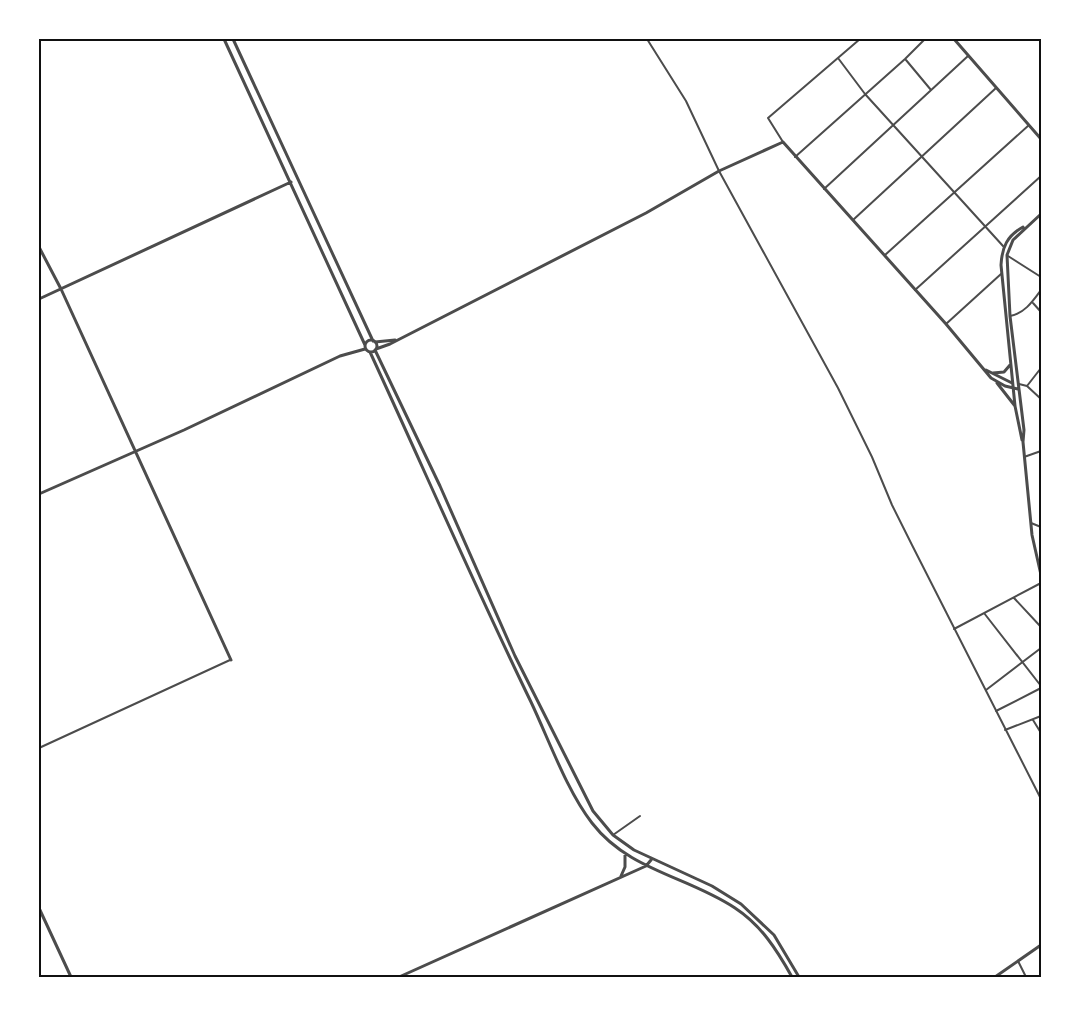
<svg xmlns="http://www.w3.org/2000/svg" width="1080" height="1016" font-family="Manrope,sans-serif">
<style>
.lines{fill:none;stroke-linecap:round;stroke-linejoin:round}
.minor{stroke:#4c4c4c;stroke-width:2}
.tertiary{stroke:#4c4c4c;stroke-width:3}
.neatline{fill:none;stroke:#111;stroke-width:2}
</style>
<rect width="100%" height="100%" fill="#fff"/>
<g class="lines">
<path class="minor" d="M647,39L686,101L719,171L838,388L872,457L892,505L912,545L1041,799
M838,58L865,94L1003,246
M906,60L931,90
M783,142L768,118L860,39
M795,157L905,59L925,39
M824,189L968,56
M853,220L996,88
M885,255L1029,125
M1008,256L1041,277
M915,290L1041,176
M1033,303L1041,312
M1010,316C1024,314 1033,301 1041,290
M946,324L1001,274
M1019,384L1027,386L1041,399
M1027,386L1041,368
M1024,457L1041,451
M1031,523L1041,527
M1014,598L1041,627
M984,613L1041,686
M954,629L1041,583
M986,690L1041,648
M996,711L1041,688
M1033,720L1041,733
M1005,730L1041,716
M39,748L230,660
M613,835L640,816
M1018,961L1026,977"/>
<path class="tertiary" d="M224,39L365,345
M233,39L373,341
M954,39L1041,139
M1041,214L1013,240L1007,255L1010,316L1024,430L1023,442L1032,535L1041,575
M39,247L61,289L231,660
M39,299L291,182
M365 346a6 6 0 1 1 12 0a6 6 0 1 1-12 0Z
M375,342L395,340
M376,349L390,344L646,213L719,171L783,142L946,324L991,378L1005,386L1018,389
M375,350L440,486L515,656L593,811L613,835L634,850L712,886L741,904L774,935L799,977
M370,352C424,469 475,587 531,702C549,740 567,791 592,823C629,871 687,876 735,908C761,925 777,950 792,977
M986,370L1012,383
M993,373L1004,372L1010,365
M997,383L1015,406
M1022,440L1015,406L1001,265C1002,247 1007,236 1023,227
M39,494L184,430L340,356L365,349
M621,876L625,867V855
M39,908L71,977
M399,977L646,866L651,860
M995,977L1041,945"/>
</g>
<rect width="1080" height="1016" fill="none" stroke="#ffffff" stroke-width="81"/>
<rect x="40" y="40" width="1000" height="936" class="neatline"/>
</svg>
